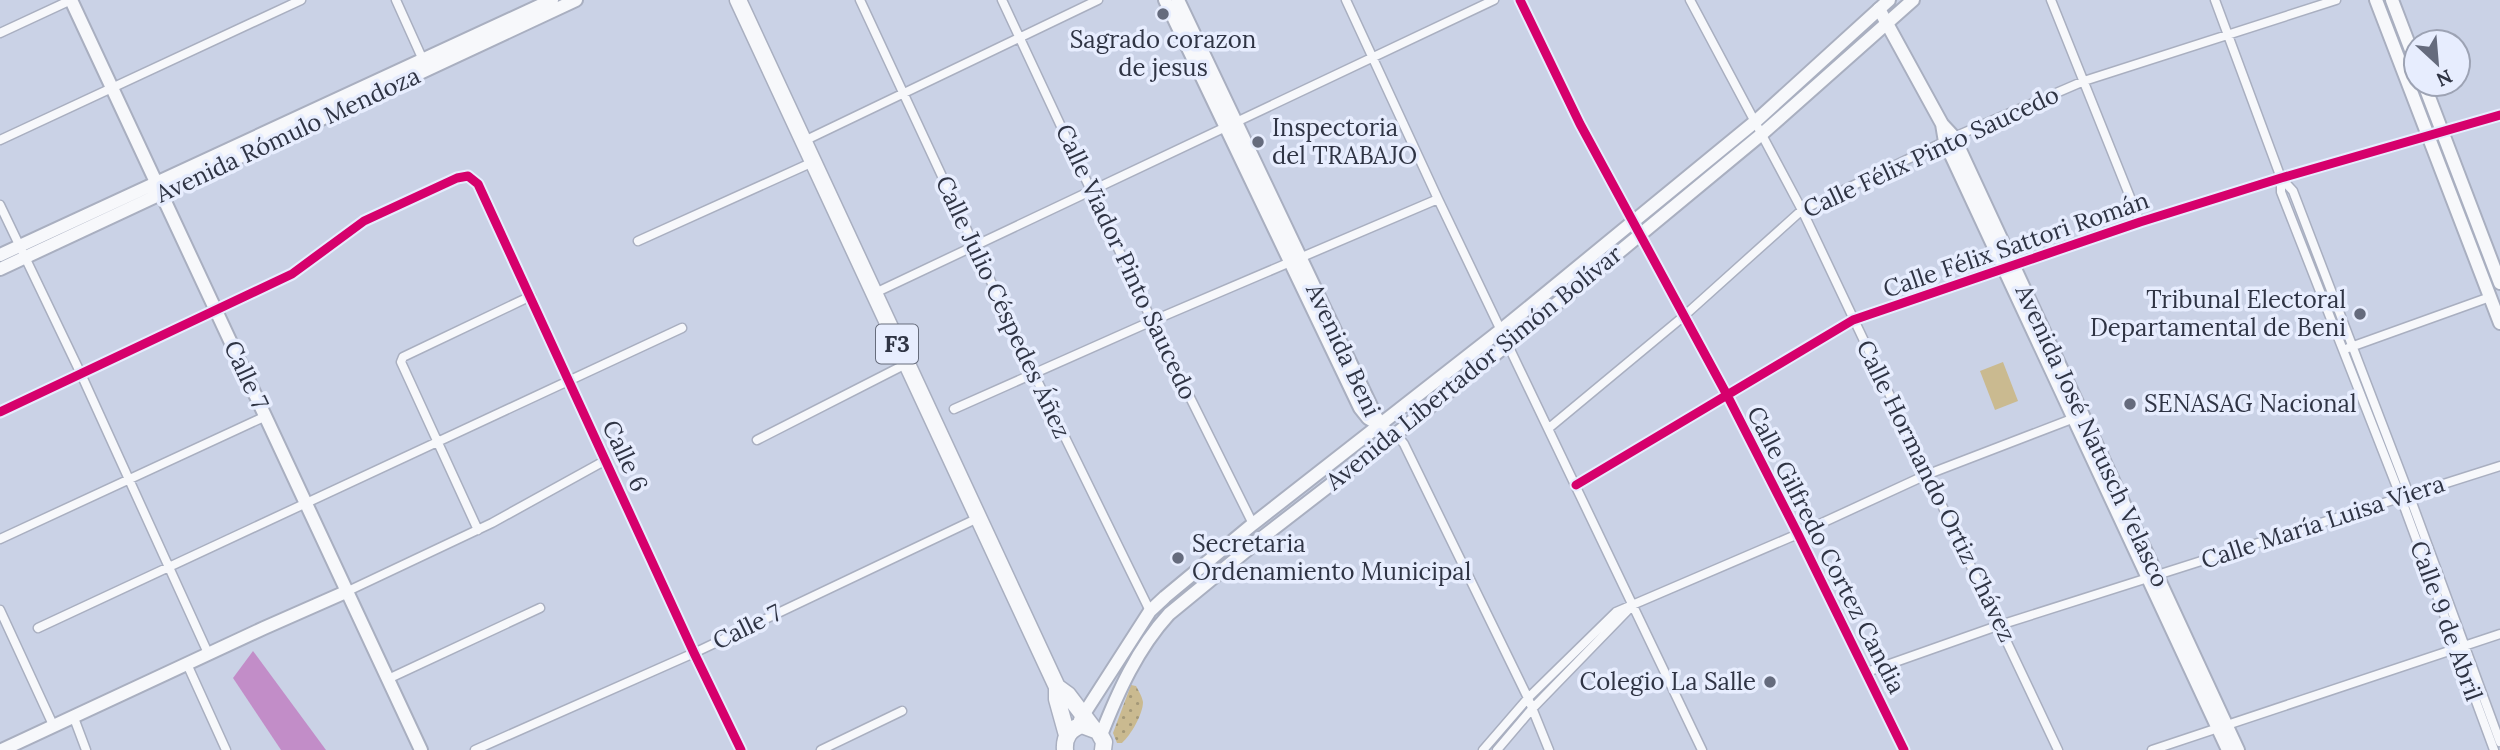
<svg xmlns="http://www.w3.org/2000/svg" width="2500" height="750" font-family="Lora,serif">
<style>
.grass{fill:url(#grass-dots)}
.pitch{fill:#caba90}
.water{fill:#c28dc8}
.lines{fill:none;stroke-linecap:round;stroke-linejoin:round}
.street-casing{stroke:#a9afc0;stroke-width:11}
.secondary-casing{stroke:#a9afc0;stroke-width:16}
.primary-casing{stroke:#a9afc0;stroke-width:16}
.highway-casing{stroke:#a9afc0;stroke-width:19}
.street{stroke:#f7f8fb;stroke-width:8}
.secondary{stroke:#f7f8fb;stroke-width:12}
.primary{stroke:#f7f8fb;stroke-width:12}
.highway{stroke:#f7f8fb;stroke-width:16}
.cycleway-casing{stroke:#e7edfe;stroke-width:13}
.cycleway{stroke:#d6006c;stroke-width:9}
.poi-dot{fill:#656b7d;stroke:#e7edfe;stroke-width:2.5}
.labels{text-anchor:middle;stroke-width:7;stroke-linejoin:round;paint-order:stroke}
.shield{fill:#e7edfe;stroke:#666c7c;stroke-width:2}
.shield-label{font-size:23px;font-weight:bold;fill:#2f3444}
.poi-label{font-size:24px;fill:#2f3444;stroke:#e7edfe;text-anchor:start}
.street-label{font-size:24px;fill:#2f3444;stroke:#e7edfe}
</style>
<defs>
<pattern id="grass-dots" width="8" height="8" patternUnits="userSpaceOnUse" patternTransform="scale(1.75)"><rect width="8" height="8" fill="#caba90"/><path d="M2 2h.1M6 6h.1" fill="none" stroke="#a49877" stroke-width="1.8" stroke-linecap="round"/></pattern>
</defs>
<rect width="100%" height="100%" fill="#cad2e6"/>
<path class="grass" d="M1131,685L1136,686C1138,690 1142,696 1143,702C1143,714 1131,735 1122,743H1117L1113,733Z"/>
<path class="pitch" d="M2003,362L2018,401L1995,410L1980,371Z"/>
<path class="water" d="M253,651L326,750H281L233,678Z"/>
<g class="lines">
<g class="street-casing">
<path id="street" d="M396,0L423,60
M860,0L1034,374L1150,611
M1002,0L1152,321L1253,524
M1346,0L1438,199L1702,750
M1520,0L1580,124L1727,395L1798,534L1904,750
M1690,0L1802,210L2058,750
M2051,0L2140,222
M2215,0L2281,178V192L2398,490L2494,750
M0,33L71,0
M0,140L301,0
M804,141L1098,0
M2281,178L2293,191L2407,489L2500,742
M0,205L81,374L208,653
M638,241L813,162
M875,293L1494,0
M2348,348L2490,297
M954,409L1152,321L1438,199
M0,412L292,274L364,221L457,178L468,176L478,184L694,653L741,750
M1380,425L1396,434L1404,444L1528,698L1549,750
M1549,428L1684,316L1802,210L1954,137L2084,81L2336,0
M757,440L906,364
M1576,485L1853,320L2140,222L2281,178L2500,115
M478,530L401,362L403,357L531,296
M0,539L266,416
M348,591L492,523L606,460
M0,610L54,727
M38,628L682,328
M187,664L226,750
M1867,672L2000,625L2500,466
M388,679L540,608
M74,718L86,750
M475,750L694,653L978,518
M821,750L902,711
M1483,750L1528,698L1616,612L1798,534L1926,475L2077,417
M1497,750L1531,710L1631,607
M2152,750L2500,634"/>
</g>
<g class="secondary-casing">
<path id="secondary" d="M71,0L421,750
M1165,0L1360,408L1368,418L1380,425
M1178,0L1380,425
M1879,9L1942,124L1954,137L2238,750
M1942,124L1945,142L2228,750
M0,255L552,0
M0,269L576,0
M2,750L264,628L348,591"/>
</g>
<g class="primary-casing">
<path id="primary" d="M2376,0L2500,323
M2392,0L2416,63
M2424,84L2500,283
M1080,720L1150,611L1165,597L1253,524L1501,330L1756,121L1889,0
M1101,735C1118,692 1137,649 1169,614L1264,536L1396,434L1508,344L1763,133L1913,0"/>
</g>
<g class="highway-casing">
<path id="highway" d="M738,0L1057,687V699L1067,735
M1057,687L1068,695L1093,728
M1065,750C1064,737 1070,729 1082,725L1098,731L1104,742L1103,750"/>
</g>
<use href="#street" class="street"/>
<use href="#secondary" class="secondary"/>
<use href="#primary" class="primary"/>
<use href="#highway" class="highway"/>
<g class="cycleway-casing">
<path id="cycleway" d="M1520,0L1580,124L1727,395L1798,534L1904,750
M0,412L292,274L364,221L457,178L468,176L478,184L694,653L741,750
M1576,485L1853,320L2140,222L2281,178L2500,115"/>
</g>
<use href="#cycleway" class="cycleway"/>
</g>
<g class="poi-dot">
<circle cx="1163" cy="14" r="7"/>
<circle cx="1258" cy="142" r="7"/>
<circle cx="2360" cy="314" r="7"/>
<circle cx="2130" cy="404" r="7"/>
<circle cx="1178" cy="558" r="7"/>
<circle cx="1770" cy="682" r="7"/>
</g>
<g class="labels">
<rect class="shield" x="876" y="324.5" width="42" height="39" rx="5"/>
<g class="shield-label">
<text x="897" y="352">F3</text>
</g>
<g class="poi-label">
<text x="1163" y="48" text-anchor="middle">Sagrado corazon<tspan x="1163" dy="28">de jesus</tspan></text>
<text x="1272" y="136">Inspectoria<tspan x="1272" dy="28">del TRABAJO</tspan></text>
<text x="2346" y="308" text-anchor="end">Tribunal Electoral<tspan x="2346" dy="28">Departamental de Beni</tspan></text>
<text x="2144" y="412">SENASAG Nacional</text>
<text x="1192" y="552">Secretaria<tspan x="1192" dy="28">Ordenamiento Municipal</tspan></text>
<text x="1756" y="690" text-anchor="end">Colegio La Salle</text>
</g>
<g class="street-label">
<text transform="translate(288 135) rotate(-25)" y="8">Avenida Rómulo Mendoza</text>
<text transform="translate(1931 152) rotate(-25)" y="8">Calle Félix Pinto Saucedo</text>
<text transform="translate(2016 245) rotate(-19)" y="8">Calle Félix Sattori Román</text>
<text transform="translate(1126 262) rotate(65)" y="8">Calle Viador Pinto Saucedo</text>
<text transform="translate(1003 307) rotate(65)" y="8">Calle Julio Céspedes Áñez</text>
<text transform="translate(1343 350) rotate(65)" y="8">Avenida Beni</text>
<text transform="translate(1474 368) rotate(-39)" y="8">Avenida Libertador Simón Bolívar</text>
<text transform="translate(246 375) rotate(65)" y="8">Calle 7</text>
<text transform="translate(2092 436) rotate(65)" y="8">Avenida José Natusch Velasco</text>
<text transform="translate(625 456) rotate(65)" y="8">Calle 6</text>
<text transform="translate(1936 491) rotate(64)" y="8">Calle Hormando Ortiz Chávez</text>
<text transform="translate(2323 522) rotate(-18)" y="8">Calle María Luisa Viera</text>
<text transform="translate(1826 550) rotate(63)" y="8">Calle Gilfredo Cortez Candia</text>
<text transform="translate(2446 621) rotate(70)" y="8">Calle 9 de Abril</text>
<text transform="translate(747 627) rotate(-26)" y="8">Calle 7</text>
</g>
</g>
<g transform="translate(2437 63) rotate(154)"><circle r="33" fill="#e7edfe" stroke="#9da3b4" stroke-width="2"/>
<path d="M0-5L12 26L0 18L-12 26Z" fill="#656b7d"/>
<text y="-10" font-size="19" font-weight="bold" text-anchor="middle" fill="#2f3444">N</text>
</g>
</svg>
